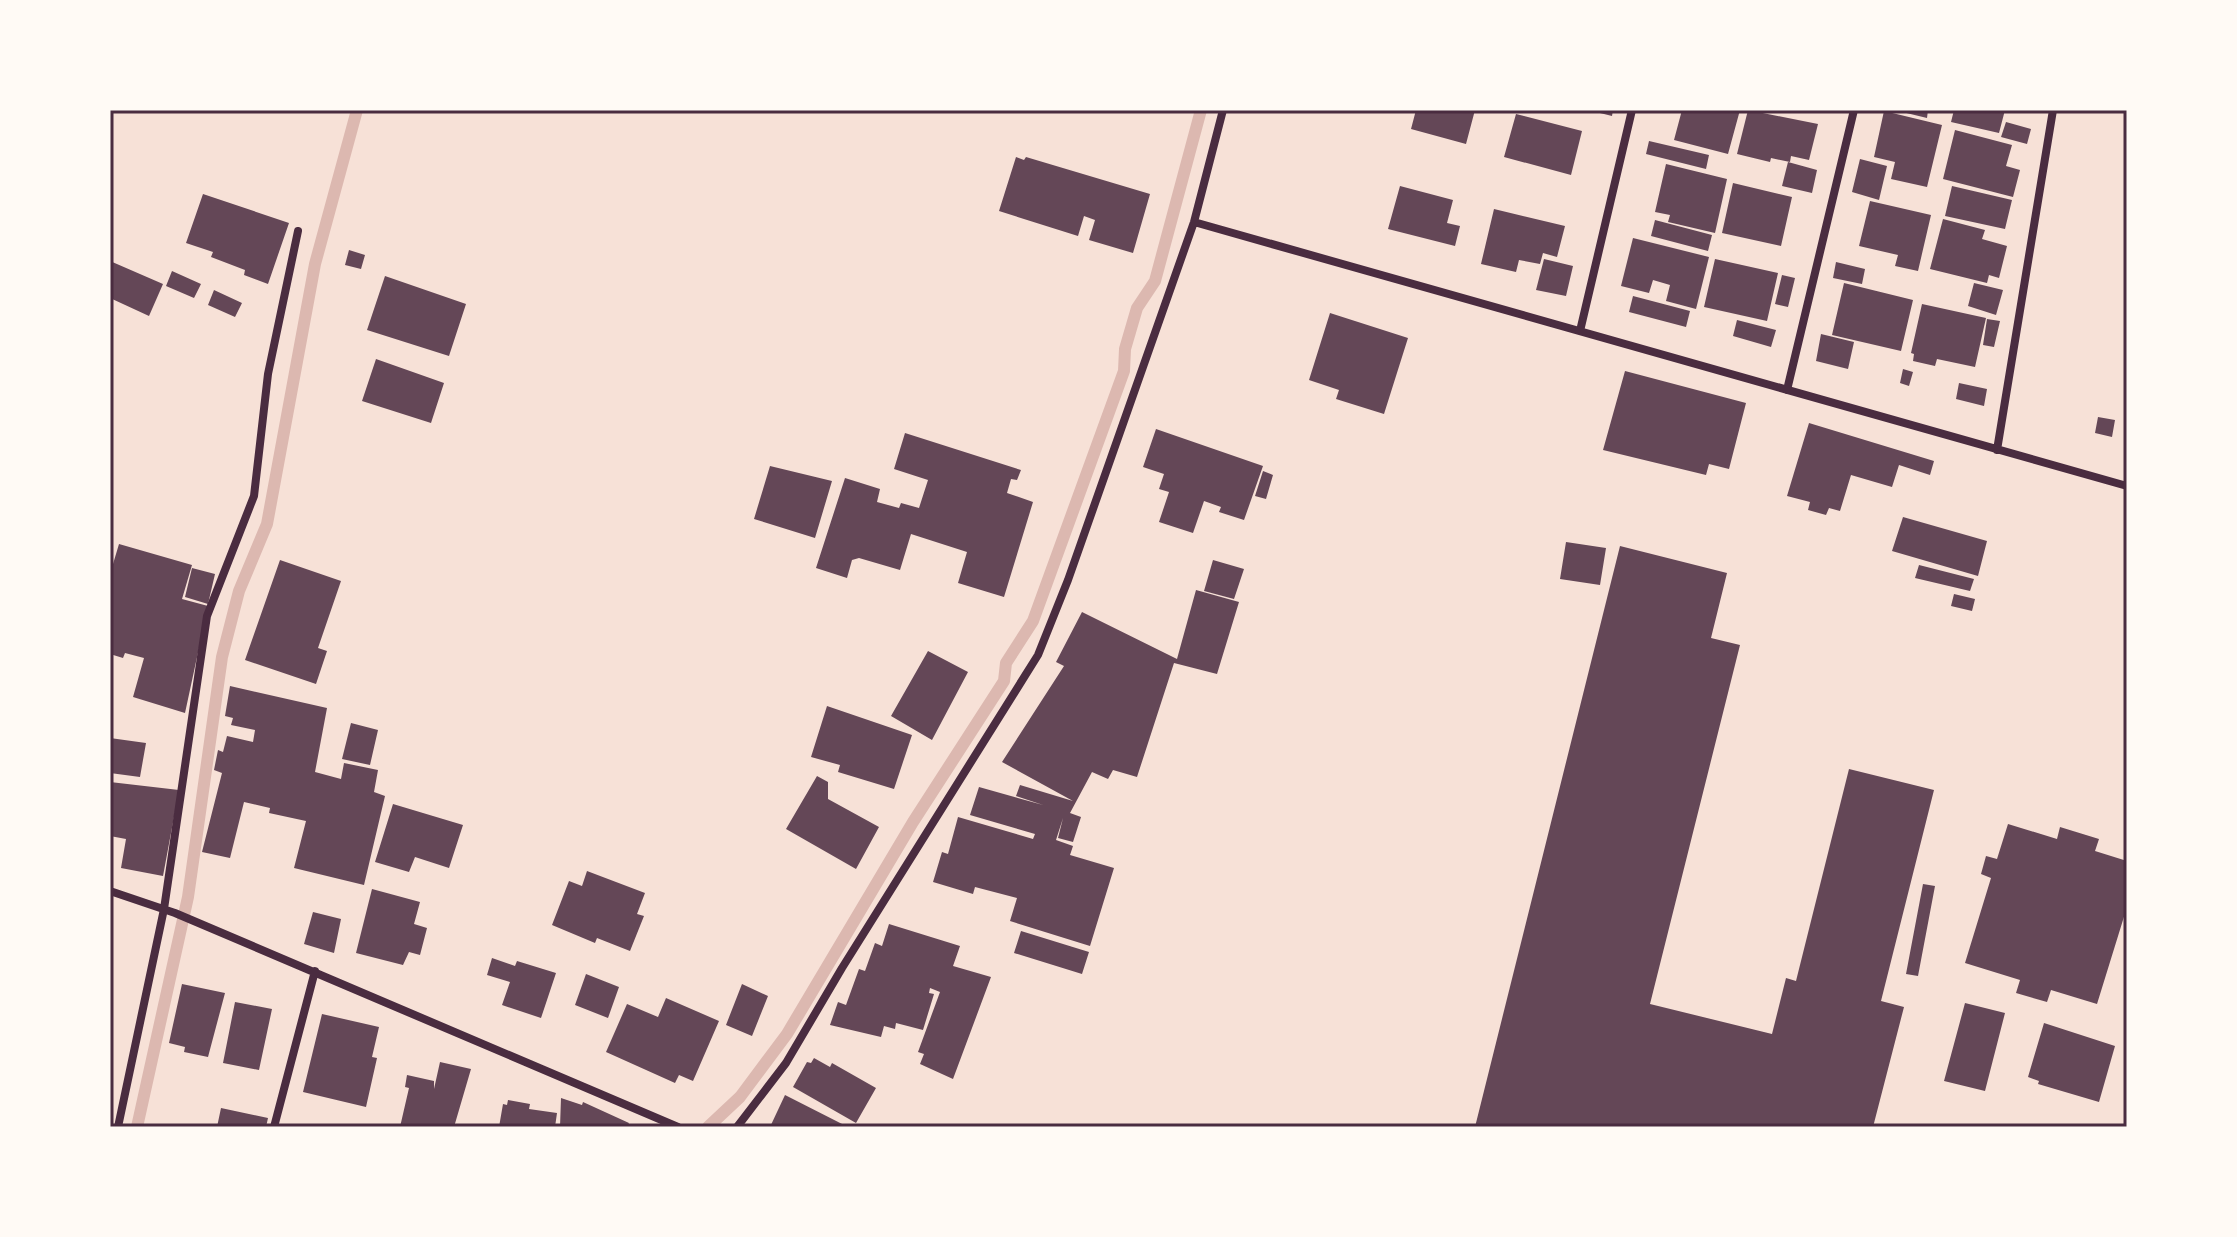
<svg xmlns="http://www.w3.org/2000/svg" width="2237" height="1237" font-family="Quicksand,sans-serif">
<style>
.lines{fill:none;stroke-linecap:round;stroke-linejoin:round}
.stream{stroke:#dcb8b0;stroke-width:12}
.building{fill:#644757}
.minor{stroke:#4a2c40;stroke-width:8}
.neatline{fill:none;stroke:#4a2c40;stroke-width:3}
</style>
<rect width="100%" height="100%" fill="#f7e1d7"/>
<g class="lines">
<path class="stream" d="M137,1127L188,897L222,657L239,591L267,524L315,264L357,110
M708,1127L740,1097L787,1034L913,822L1004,681L1006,663L1033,621L1124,371L1125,349L1137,308L1155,281L1201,110"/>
</g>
<path class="building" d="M1416,110H1475L1466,144L1411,129Z
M1588,110H1613L1612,116Z
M1682,110H1740L1728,154L1674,140Z
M1748,110L1818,124L1809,160L1791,156L1790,162L1771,158L1770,162L1737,154Z
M1894,110H1928L1927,118Z
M1954,110H2005L1999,133L1951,122Z
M1884,111L1942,125L1927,187L1891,179L1895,162L1874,157Z
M1516,114L1582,131L1571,175L1504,157Z
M2006,122L2031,129L2027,144L2001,137Z
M1955,130L2012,145L2006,166L2020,170L2013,197L1943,179Z
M1649,141L1709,155L1706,169L1646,154Z
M1016,157L1024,160L1026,157L1150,194L1133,253L1089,240L1095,220L1084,216L1078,236L999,211Z
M1860,159L1887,166L1879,200L1852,192Z
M1788,162L1817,170L1812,193L1782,186Z
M1666,164L1727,179L1715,233L1668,222L1670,215L1655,212Z
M1733,183L1792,197L1781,246L1722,233Z
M1400,186L1453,200L1447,223L1460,226L1455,246L1388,229Z
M1952,186L2012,200L2005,229L1945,216Z
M203,194L289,223L268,284L244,275L245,270L211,257L213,252L186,243Z
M1870,201L1931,215L1918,271L1895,266L1898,255L1859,246Z
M1494,209L1565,226L1557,257L1543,253L1540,264L1519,260L1516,272L1481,264Z
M1943,219L1985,230L1982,239L2007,246L1999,278L1989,275L1987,283L1930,269Z
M1655,220L1712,235L1708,251L1651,236Z
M1633,238L1709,257L1696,309L1666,301L1670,285L1653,280L1649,293L1621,286Z
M349,250L365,255L361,269L345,265Z
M1544,259L1573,266L1566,296L1536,290Z
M1715,259L1778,273L1767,321L1704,307Z
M110,261L163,284L149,316L110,298Z
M1836,262L1865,269L1862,284L1833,278Z
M172,271L201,284L194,298L166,286Z
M1782,275L1795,278L1788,307L1775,304Z
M385,276L466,304L449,356L367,330Z
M1844,283L1913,300L1901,351L1832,335Z
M1974,283L2003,290L1996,315L1968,306Z
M214,290L242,303L235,317L208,305Z
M1633,296L1690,311L1686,327L1629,312Z
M1922,304L1986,318L1975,367L1937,359L1935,366L1913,361L1914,354L1911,353Z
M1330,313L1408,338L1384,414L1336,399L1339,390L1309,380Z
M1987,319L2000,321L1994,347L1983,345Z
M1737,320L1776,330L1771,347L1733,336Z
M1821,334L1854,342L1848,369L1816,361Z
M376,359L444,383L431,423L362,401Z
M1903,369L1913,372L1909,386L1900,383Z
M1625,371L1746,403L1729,469L1709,464L1706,475L1603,450Z
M1959,383L1987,389L1984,406L1956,399Z
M2098,417L2115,420L2112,437L2095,433Z
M1809,423L1934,461L1930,475L1899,465L1892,487L1851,475L1840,511L1829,508L1826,515L1808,510L1810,502L1787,496Z
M1156,429L1263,466L1244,520L1219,512L1221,507L1204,501L1193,533L1159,522L1169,492L1159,489L1164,474L1143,467Z
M905,433L1021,470L1017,480L1011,479L1007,493L1033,502L1004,597L958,583L967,552L911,534L900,570L859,558L852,560L847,578L816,568L845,478L880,489L877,502L899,508L901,503L919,508L928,480L894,469Z
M770,466L832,481L815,538L754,519Z
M1263,471L1273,475L1266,499L1255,496Z
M1903,517L1987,541L1978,576L1892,551Z
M1566,542L1606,548L1600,585L1560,579Z
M119,544L192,565L182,599L208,606L185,713L133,697L144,658L125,653L123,658L110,654V574Z
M1620,546L1727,573L1711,638L1740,645L1650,1004L1772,1034L1786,978L1796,981L1849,769L1934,790L1881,1001L1904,1007L1873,1127H1475Z
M280,560L341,581L318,648L327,651L316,684L245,660Z
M1213,560L1244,569L1234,599L1204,591Z
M1919,565L1974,579L1970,591L1915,578Z
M192,568L215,574L208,604L185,597Z
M1196,590L1239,602L1217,674L1174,663L1137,777L1113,770L1108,779L1092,772L1070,813L1081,817L1073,842L1058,838L1063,818L1056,840L1073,846L1070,855L1114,868L1090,946L1010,921L1017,898L975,887L973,894L933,882L942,852L948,854L958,817L1033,839L1035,834L970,815L979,787L1043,805L1016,796L1020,785L1073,801L1002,762L1064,666L1056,662L1082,612L1177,659Z
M1954,594L1975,599L1972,611L1951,606Z
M928,651L968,672L932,740L891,716Z
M230,686L327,708L315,772L341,779L344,763L378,770L374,792L385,796L364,885L294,868L306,821L269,813L270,808L244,802L230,858L202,852L222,773L214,770L218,750L223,752L227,736L253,742L255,730L231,725L233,718L225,716Z
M827,706L912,735L894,789L838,772L840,765L811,757Z
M351,723L378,730L370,765L342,759Z
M110,738L146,743L140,777L110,773Z
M817,776L828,782V799L879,827L856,869L786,829Z
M110,782L179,790L163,876L121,868L126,839L110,836Z
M393,804L463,825L449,868L415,857L409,872L375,862Z
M2008,824L2057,839L2060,827L2099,839L2095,851L2127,861V907L2097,1004L2051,990L2047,1002L2016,993L2020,980L1965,963L1991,878L1981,874L1986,856L1997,859Z
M587,871L645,893L637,914L644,916L630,951L597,938L595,943L552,925L569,881L582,886Z
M1923,884L1935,886L1918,976L1906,974Z
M372,889L420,902L414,924L427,928L420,955L409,952L403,965L356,953Z
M313,912L341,919L334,953L304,944Z
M889,924L960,946L953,966L991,977L953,1079L920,1064L924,1054L918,1052L940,992L930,988L929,993L934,994L923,1030L896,1023L895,1029L884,1026L881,1037L830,1025L838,1002L846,1005L859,969L865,971L875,943L882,946Z
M1021,931L1089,952L1082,974L1014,953Z
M492,958L515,966L517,961L556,973L541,1018L502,1005L510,982L487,975Z
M586,974L619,987L608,1018L575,1005Z
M182,984L225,993L208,1057L184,1052L185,1047L169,1043Z
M742,984L768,996L752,1036L726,1025Z
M666,998L719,1021L693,1081L679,1075L675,1083L606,1052L627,1004L658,1017Z
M235,1002L272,1009L259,1070L223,1063Z
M1965,1003L2005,1013L1985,1091L1944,1081Z
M322,1014L379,1027L372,1057L377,1058L366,1107L303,1092Z
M2044,1023L2115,1046L2099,1102L2038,1084L2039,1081L2028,1077Z
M814,1058L830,1067L832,1063L876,1088L856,1123L793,1087L807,1062L811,1063Z
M440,1062L471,1069L454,1127H400L409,1088L405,1087L407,1075L434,1081V1089Z
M785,1095L848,1127H770Z
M561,1098L582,1105L583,1102L629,1123L627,1127H560Z
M508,1100L530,1104L529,1109L557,1113L555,1127H499L503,1104L507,1105Z
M221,1108L268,1118L266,1127H217Z"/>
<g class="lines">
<path class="minor" d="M1194,222L2127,486
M1580,331L1632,110
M1787,390L1854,110
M1997,450L2053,110
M110,891L175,913L678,1127
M118,1127L164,909L207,616L254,496L268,374L298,231
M274,1127L315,971
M737,1127L786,1063L842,968L1038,655L1068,580L1194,222L1223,110"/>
</g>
<rect width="2237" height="1237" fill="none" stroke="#fffaf5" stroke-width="224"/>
<rect x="112" y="112" width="2013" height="1013" class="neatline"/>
</svg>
